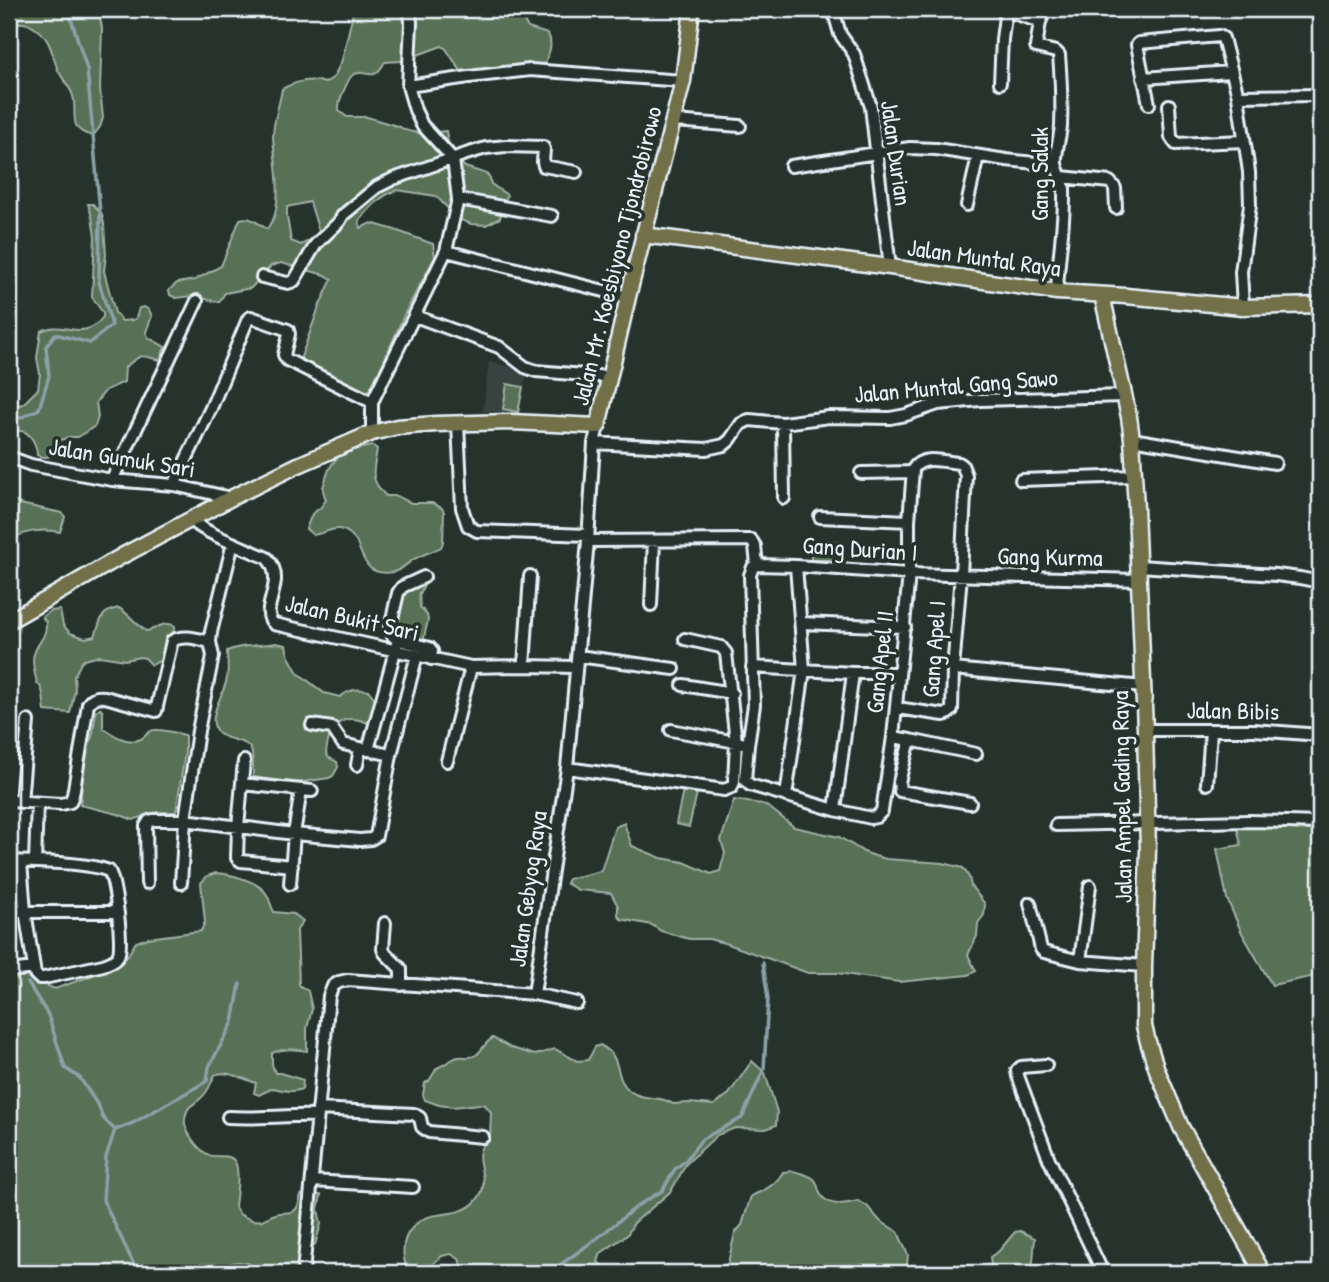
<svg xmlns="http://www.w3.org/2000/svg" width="1329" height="1282" font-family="'Patrick Hand',sans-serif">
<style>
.built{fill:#394241}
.green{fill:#597055;stroke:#a0b0a6;stroke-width:2;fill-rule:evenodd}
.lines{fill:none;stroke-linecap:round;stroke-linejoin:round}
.stream{stroke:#8ca1a9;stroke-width:3.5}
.minor-casing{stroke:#e8f1f8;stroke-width:16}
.major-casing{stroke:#e8f1f8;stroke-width:19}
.minor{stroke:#26332d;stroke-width:10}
.major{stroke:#71704a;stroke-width:14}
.labels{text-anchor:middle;stroke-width:7;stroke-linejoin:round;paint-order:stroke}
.street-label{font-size:24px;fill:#e8f1f8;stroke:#26332d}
</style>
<rect width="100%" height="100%" fill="#26332d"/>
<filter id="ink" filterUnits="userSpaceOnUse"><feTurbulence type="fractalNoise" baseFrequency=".0143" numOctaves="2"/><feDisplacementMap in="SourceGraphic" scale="14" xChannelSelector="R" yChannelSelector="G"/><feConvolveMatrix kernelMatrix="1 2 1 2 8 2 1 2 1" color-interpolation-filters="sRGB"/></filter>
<g filter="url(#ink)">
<path class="built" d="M489,362L527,371L519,416L483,411Z"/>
<path class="green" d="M9,9H94L100,18L102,28L100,89L103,118L100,127L93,136C66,130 78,114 73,96C71,88 63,80 59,72C51,55 53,41 36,29C29,24 26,22 16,23L9,29Z
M354,9H524L523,19L528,28L548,34C554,45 548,55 544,65L493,71H461L446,49L442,46L401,61L385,62C382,66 379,73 374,74C371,75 366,73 362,73C350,72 349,80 344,90C341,98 338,102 339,111L347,117H367L400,127C412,136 432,132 446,131L448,142L461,159L462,164L465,167L487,174L490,178L491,184L507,195L500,218L486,225L471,224L458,219L436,196L397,190C381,195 370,208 359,221L361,228L371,223L395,230L433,244L435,257L405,313L380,370L370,390L365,392L300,360L319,307L332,279L325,275L281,263L271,266L251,288L225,293L219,302L193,296L176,298L170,295L169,290L177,283L195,280L221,266L240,219C252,216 258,224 267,229C270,224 274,219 275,214C281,190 275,162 273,138C272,125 280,103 282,89C295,82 311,78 325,83L334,77L342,60ZM310,202L320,235L301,245L291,241L287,217V207Z
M88,204H93L102,214L104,224L106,255L104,271L115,313L122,321L133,320L136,318L139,308L144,307L149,310L152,316L146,332L148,337L165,347L160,360C137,355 144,353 125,367L124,382L106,390L96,402L98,417L95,426L78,437H69L55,442L50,456C45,458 42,457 37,455C37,446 31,432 21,431C19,430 10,434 9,434V407L23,404L38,389L40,374L37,358L41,331C64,319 82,344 103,317V313L92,297L95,237L92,217Z
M507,384L523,387L518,412L503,409Z
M373,446L377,449C374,471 368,478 386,496H397L411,503H432L442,508L444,512L443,542L441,547C432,552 420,555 411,561C406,565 400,571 393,572C352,579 369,534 339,529C331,528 322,534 313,535L306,529L312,514L320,508L326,500C325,496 323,493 323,489C323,485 325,482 326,478C333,452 349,450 373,446Z
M9,497L20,504L62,513L65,517L60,532C40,528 27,532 9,539Z
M811,541L844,542V560H811Z
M425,582L420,594L419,593L420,607L427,615L428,620L423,642C416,641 406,640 400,635C388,626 383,605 394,593Z
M119,608C125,611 139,626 146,631C156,630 164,620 175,626L164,658L152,665L145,658L140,657L125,660L100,656L84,660L81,663L74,676L75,690L70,713L45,711C43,702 45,689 37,683C35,674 31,662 34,654C38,641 47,638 46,622L42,617L50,611L60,610L63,625L70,633L85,638L95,636C102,619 99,612 119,608Z
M276,643L286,645L288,655L298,673L324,693L340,697C350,689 358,688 369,691L375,699L376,713L368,723C341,711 329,727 326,753L328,757L337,762L338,767L333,776L329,778L296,783L253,777C253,769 254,758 251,750C246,736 217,744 214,724C211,712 225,691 227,678C229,669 227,660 227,651C242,644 260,646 276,643Z
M100,708L103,712V728C114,735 127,745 141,739C147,736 148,730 155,730C164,729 176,733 185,735V752L176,812H157L133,820L118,814L80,805L84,766L93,732L96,711Z
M683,790L697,793L689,827L676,824Z
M734,800L762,804L770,808L794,827L839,837L864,852L875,856L886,859L943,863L963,868L969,877L971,886L985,904L984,915L978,923L977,936L968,955L976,971L968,975L899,982L837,973H808L728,944L709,939H689L661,931L652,925L621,919L618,915V906L611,893L578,890L566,883L568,879L601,871L615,827L624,823L632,846L661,858L684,862L711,874L720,871L725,853L721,840Z
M1237,827L1320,830V975L1272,985L1242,933L1227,899L1217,849L1241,845Z
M216,873C230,874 260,881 267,895C270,901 271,906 274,912L294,914L303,921L297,930L299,985L308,991L312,1009L307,1028V1051C294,1049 284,1048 272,1053V1064L275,1073H280L303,1080L302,1089C292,1093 283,1090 273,1088L259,1095L254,1093L256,1083C247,1080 222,1068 214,1076C213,1077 213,1079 212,1081C210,1086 205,1095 200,1099C191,1107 187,1105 185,1119C183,1130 198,1149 207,1154C217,1160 231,1151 236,1164C240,1176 236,1194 235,1207C238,1214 240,1215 247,1218C264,1225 264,1216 279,1213C284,1212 291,1214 295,1210C299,1207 299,1200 301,1195L306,1193L321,1195L318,1209L321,1224L315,1245L299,1262L298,1273H254L252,1265C238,1258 224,1264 211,1273H9V981L22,975L55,989L99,973L126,958L136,942L148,938L201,931L205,922L201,883L207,876Z
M493,1038L511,1048L535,1055L555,1049L577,1061L588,1060L595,1047L600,1045C625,1058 612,1077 630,1091C642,1101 662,1095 673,1104L689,1103L714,1105L729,1094L752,1061L765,1073L777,1112L776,1125L766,1129L735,1128L717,1135L686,1164L671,1191L634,1223L627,1235L601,1253L598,1262L611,1273H465L459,1259L451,1254L442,1256L427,1269L408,1270C403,1260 403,1255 404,1244C406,1235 409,1231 415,1225C431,1208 458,1220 475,1202C498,1178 463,1158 490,1138L491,1112L485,1105L480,1104L453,1107L439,1105L425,1100L423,1095L425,1083L429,1081L437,1068C444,1065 451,1059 458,1057C465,1056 470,1059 476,1055C483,1050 485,1042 493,1038Z
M793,1171C800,1173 809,1175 814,1179C819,1184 817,1189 821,1195C830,1208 845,1204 858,1201L867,1206L880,1221L898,1232L908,1255L906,1273H718L728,1263L735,1233L742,1225L751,1196C765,1190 776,1185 783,1172Z
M1020,1231L1035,1238L1032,1273H992L990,1257L999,1251L1015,1232Z"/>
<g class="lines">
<path class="stream" d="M9,417L20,418L39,409L49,376L46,347L55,334L90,343L112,325L99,282L100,212L87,69L68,9
M28,983L48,1015L65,1068L80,1078L99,1107L103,1118L115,1130
M138,1273L103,1200L106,1157L115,1130L133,1123L207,1081L209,1067L233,1022L240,984
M555,1273L556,1268L600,1236L640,1204L662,1191L675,1169L685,1161L702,1139L742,1118L764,1069L768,999L763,963"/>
<g class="minor-casing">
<path id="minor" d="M833,9L840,34L854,54L871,107L890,267
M1002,9L1040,22L1036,47L1056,52L1059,55C1061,79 1062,102 1061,126C1060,138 1055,152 1056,164C1058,172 1063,180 1064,189C1065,224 1058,258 1057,292
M1040,22L1046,9
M1143,78L1231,72
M1000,83L1002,39L1006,9
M408,86L469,77L530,70L683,81
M1238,96L1320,95
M1149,104L1137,45L1139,43L1219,36L1223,38L1238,96L1249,172L1250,205L1241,272L1243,307
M1169,105L1171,137L1176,144L1244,141
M674,121L740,126
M791,166L910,148L936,149L1006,160L1056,165
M1062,177L1110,182L1115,188L1116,208
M458,199L552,216
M967,205L978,156
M446,251L628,297
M262,277L288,283L294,281L316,244L339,222L343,215L377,187L393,179L466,154L486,148L506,146L543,147L544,149L543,162L544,166L576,172
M415,316L499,347L525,367L536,371L609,377
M372,402L446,251L458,199L453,159L422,125L415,110L408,86L411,23L410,9
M783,423L784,498
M458,424L462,508L468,526L477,531L588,535
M1132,439L1275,463
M594,443L706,449L724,445L730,440L741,424L749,420L783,423L829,417L890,418L906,415L938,404L980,400L1124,396
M9,457L31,465L112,480L174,485L231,498
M861,473L913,472
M112,480L197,301
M1021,480L1134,476
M174,485L211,408L248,319L251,317L288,330L289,334L284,355L287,360L372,402V433
M820,517L909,521
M190,520C213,537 241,546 267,558C289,582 257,609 274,624L471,667L524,666L576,667
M588,541L751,540L755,546L757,565
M757,565L753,567L750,575L754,705L748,745L745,780L750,785L835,810L871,818L876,817L882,811L893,737
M757,565L796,566L909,574L1139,580
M1139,566L1276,575L1300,578L1320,582
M651,605L654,541
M801,623L905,627
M398,640L430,648L432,651L431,659
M578,656L674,669
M524,666L530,576
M752,667L853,673H899
M953,669L1144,687
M683,685L732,693
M897,708L944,715L947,714L952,710L953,669L961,575L966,475L962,465L959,463C944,462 922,454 913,469L909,521V574L893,737L910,740L899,782L900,791L970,803
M312,725L332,728L343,744L391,755
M671,730L741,743
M1145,730H1254L1320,735
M910,740L976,754
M368,750L398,640L393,636L390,628L398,593L402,587L424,577
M244,761L238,827L237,858L241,861L292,866
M447,761L471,667
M357,765L360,748
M567,768L724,790L732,787L734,782L736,742L726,653L721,647L685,639
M242,784L312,791
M1207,784L1211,731
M786,796L804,670L796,566
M9,801L61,804L70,802L73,795L88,704C93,697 96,696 105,697L156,711L172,641C183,634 198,639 210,642
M21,802L28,721
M835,810L853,673
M1056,825L1250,821L1320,823
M9,861C35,862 86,862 109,871C115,881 124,947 118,956C115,961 109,963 103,965L44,978H39L35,974L25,911L21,862
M35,862L37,803
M147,883L146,826L149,821L153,820H185L294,834L360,840L371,839L376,836L391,755L417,655
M181,883L185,820L198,731L213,656L210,642L211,632L233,543
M290,884L294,834L301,790
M1030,903L1041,949L1044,952L1080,961L1144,966
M9,912H117
M385,923L383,949L385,953L401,969V985
M1080,961L1090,886
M9,971L34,968
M534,994L577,1003
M1046,1065L1021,1067L1017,1071L1018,1076L1049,1159L1103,1273
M318,1109L414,1114L420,1118L422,1127L429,1132L483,1137
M228,1117C258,1119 287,1115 317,1116
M312,1181L413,1187
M303,1273L329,996L333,986L339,982L348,980L534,994L567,768L588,541L594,443L598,426"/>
</g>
<g class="major-casing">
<path id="major" d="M643,235L890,267L1057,292L1126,296L1243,307L1320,305
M1102,295L1129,417L1132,439L1136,508L1145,730L1148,850L1144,966V1026L1148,1042L1157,1070L1181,1127L1263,1273
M9,621L122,556L231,498L296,466L372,433L397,427L436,424L511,422L598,426L628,297L683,81L692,9"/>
</g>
<use href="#minor" class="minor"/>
<use href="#major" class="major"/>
</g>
</g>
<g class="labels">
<g class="street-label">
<text transform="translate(896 153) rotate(82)" y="8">Jalan Durian</text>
<text transform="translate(1040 174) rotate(-90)" y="8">Gang Salak</text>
<text transform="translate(617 256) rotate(-76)" y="8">Jalan Mr. Koesbiyono Tjondrobirowo</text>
<text transform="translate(984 258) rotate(8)" y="8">Jalan Muntal Raya</text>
<text transform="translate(956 386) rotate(-5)" y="8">Jalan Muntal Gang Sawo</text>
<text transform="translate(122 458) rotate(9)" y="8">Jalan Gumuk Sari</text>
<text transform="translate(860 549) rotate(4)" y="8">Gang Durian I</text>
<text transform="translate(1050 557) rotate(1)" y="8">Gang Kurma</text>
<text transform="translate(352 618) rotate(13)" y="8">Jalan Bukit Sari</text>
<text transform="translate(934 649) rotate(-86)" y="8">Gang Apel I</text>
<text transform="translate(880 662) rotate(-84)" y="8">Gang Apel II</text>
<text transform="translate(1233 711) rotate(1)" y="8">Jalan Bibis</text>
<text transform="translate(1122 797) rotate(-91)" y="8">Jalan Ampel Gading Raya</text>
<text transform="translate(528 889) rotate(-82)" y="8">Jalan Gebyog Raya</text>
</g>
</g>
<rect width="1329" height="1282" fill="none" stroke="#26332d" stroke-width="35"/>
<rect x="18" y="18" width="1294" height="1247" fill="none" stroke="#e8f1f8" stroke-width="2.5" filter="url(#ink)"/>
</svg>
